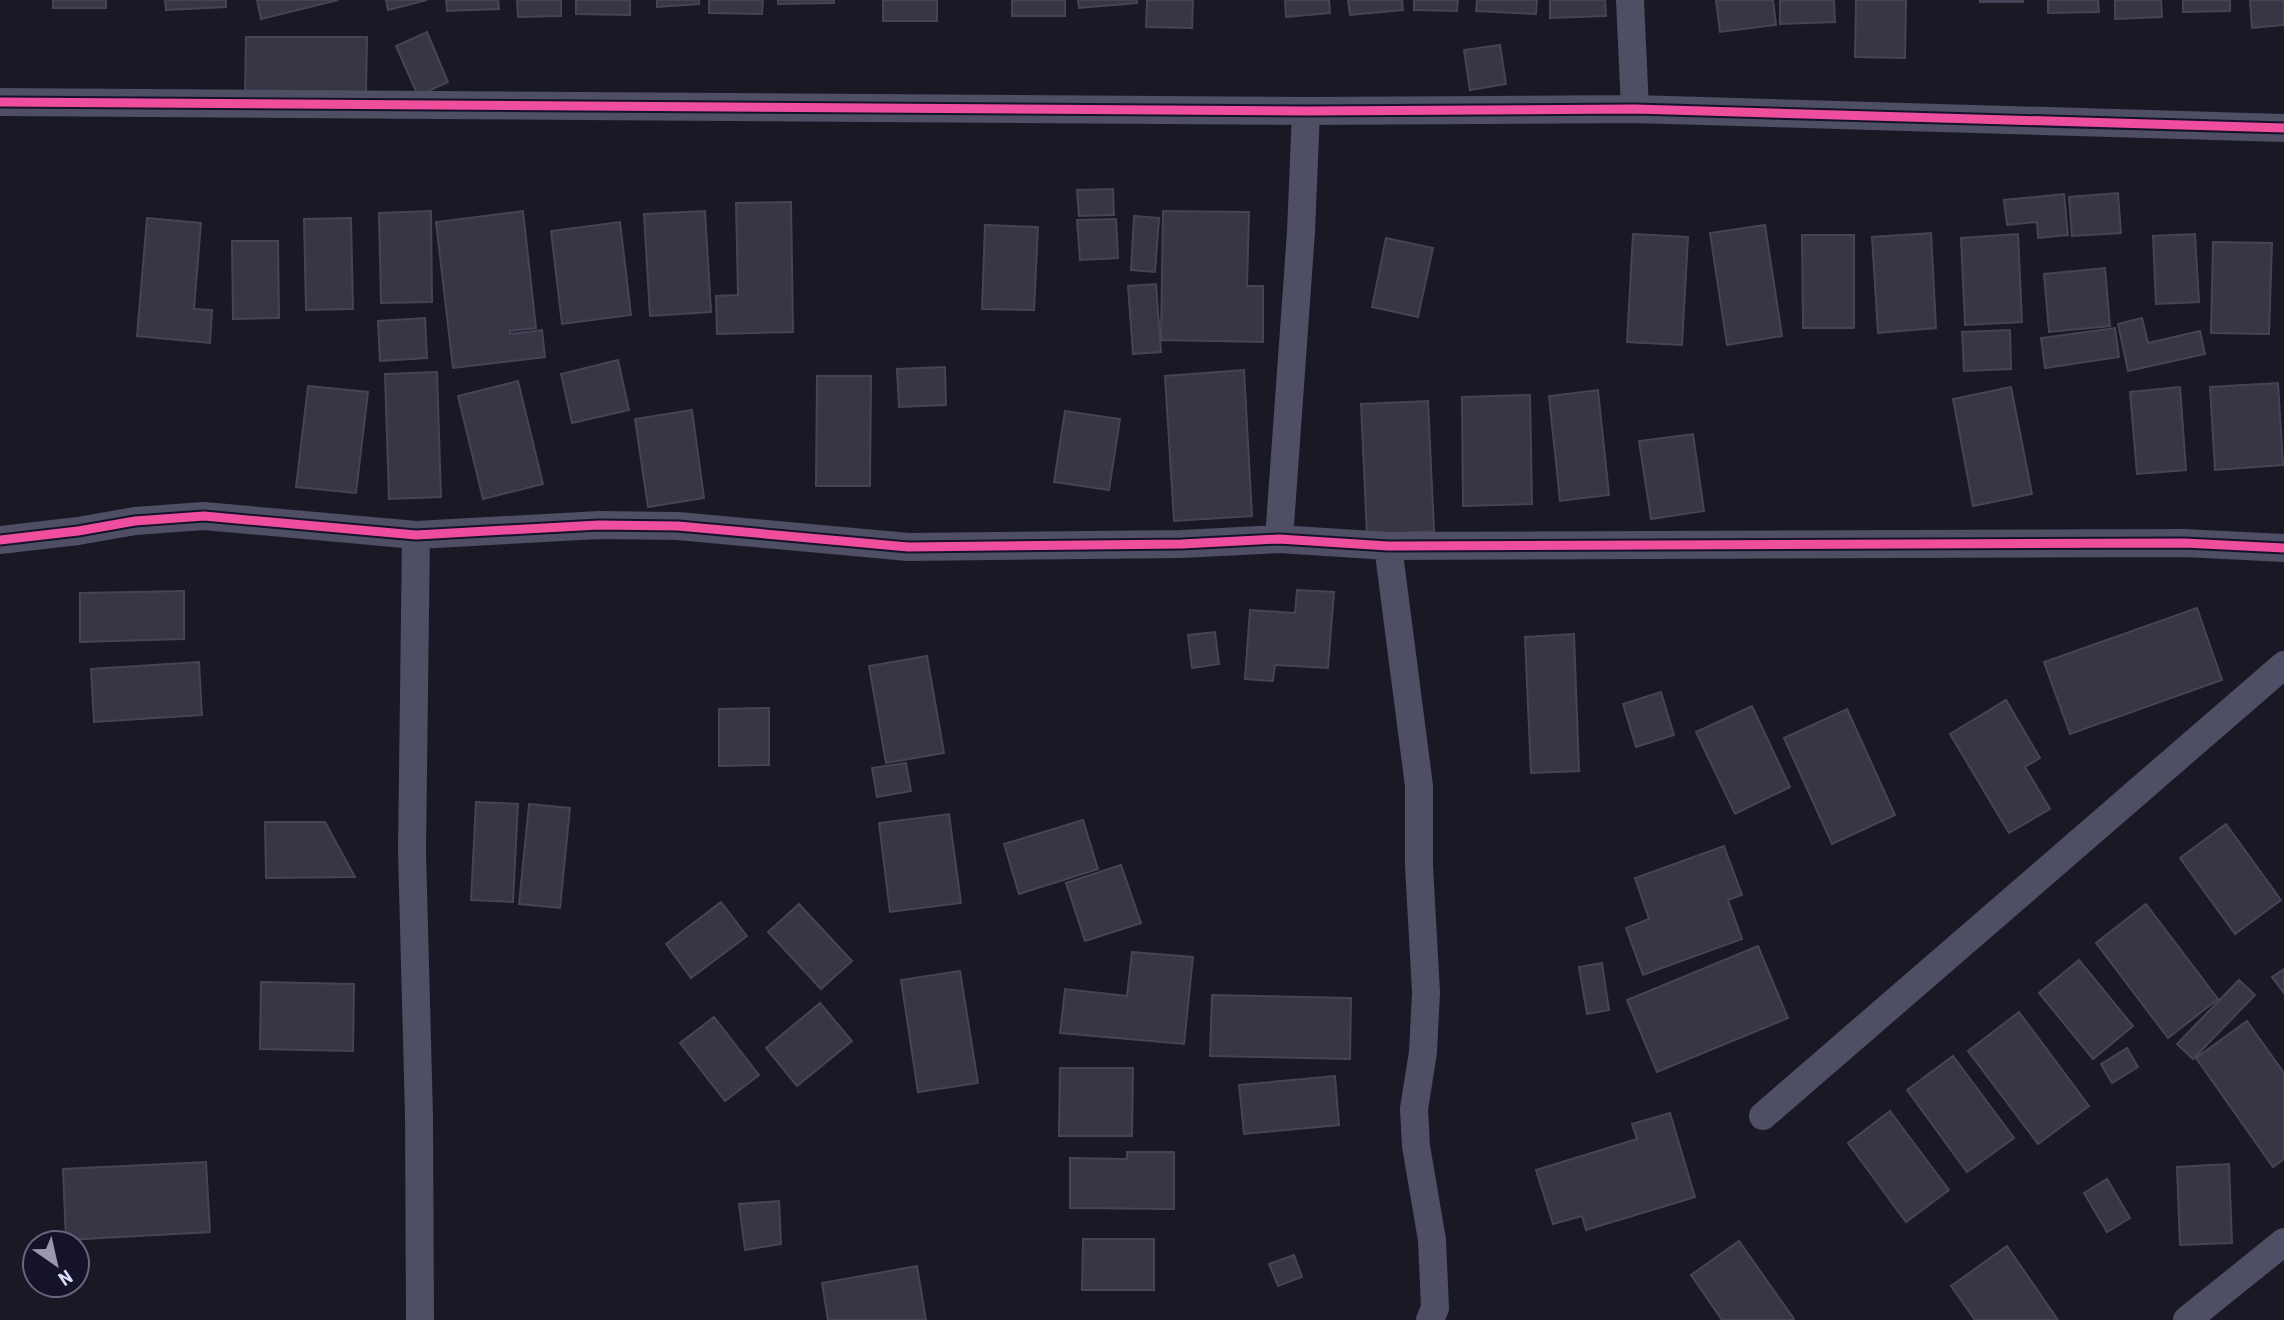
<svg xmlns="http://www.w3.org/2000/svg" width="2284" height="1320" font-family="'Roboto Condensed',sans-serif">
<style>
.building{fill:#383645;stroke:#464356;stroke-width:2}
.lines{fill:none;stroke-linecap:round;stroke-linejoin:round}
.minor{stroke:#4e4e64;stroke-width:28}
.cycleway-casing{stroke:#151329;stroke-width:13}
.cycleway{stroke:#ef4d9e;stroke-width:9}
</style>
<rect width="100%" height="100%" fill="#191824"/>
<path class="building" d="M53,0H106V8H53Z
M165,0H226V7L166,10Z
M257,0H338L261,19Z
M386,0H427L388,10Z
M446,0H498L499,9L447,11Z
M517,0H561V16L518,17Z
M576,0H630V15L576,14Z
M657,0H699V4L657,7Z
M709,0H763L762,14L709,13Z
M778,0H834V3L778,4Z
M883,0H937V21H883Z
M1012,0H1065V16H1012Z
M1078,0H1137V3L1079,8Z
M1147,0H1193L1192,28L1146,27Z
M1285,0H1329L1330,13L1286,17Z
M1348,0H1402L1403,10L1350,15Z
M1414,0H1458L1457,11L1414,10Z
M1477,0H1537L1536,14L1476,11Z
M1550,0H1605L1606,16L1550,18Z
M1716,0H1773L1776,25L1720,32Z
M1780,0H1834L1835,22L1780,24Z
M1856,0H1906L1905,58L1855,57Z
M1980,0H2023V2H1980Z
M2048,0H2098L2099,12L2048,13Z
M2115,0H2161L2162,17L2115,19Z
M2183,0H2230V11L2183,12Z
M2250,0H2284V25L2252,28Z
M427,32L448,82L418,96L396,46Z
M246,37H367L366,96H245Z
M1500,45L1506,84L1470,90L1464,50Z
M1113,189L1114,215L1079,216L1077,190Z
M2118,193L2121,233L2072,236L2069,197Z
M2064,194L2068,235L2038,238L2037,222L2007,225L2004,200Z
M791,202L793,332L717,334L716,296L738,295L736,203Z
M431,211L432,302L381,303L379,213Z
M523,211L536,328L510,331V334L542,330L545,357L453,368L436,222Z
M705,211L711,312L650,316L644,214Z
M1163,211L1249,212L1247,286H1263V342L1161,340Z
M1134,216L1159,218L1155,272L1131,270Z
M147,218L201,223L194,309L212,310L210,343L137,336Z
M351,218L353,309L306,310L304,219Z
M1116,219L1118,258L1080,260L1077,220Z
M620,222L631,315L562,324L551,231Z
M985,225L1038,227L1034,310L982,309Z
M1765,225L1782,336L1727,345L1710,233Z
M1931,233L1936,328L1878,333L1872,237Z
M1633,234L1688,237L1682,345L1627,342Z
M2018,234L2022,322L1965,325L1961,238Z
M2195,234L2199,302L2156,304L2153,236Z
M1802,235H1854V328H1803Z
M1386,238L1433,248L1418,317L1372,307Z
M232,241H278L279,318L233,319Z
M2213,242L2272,243L2269,334L2211,333Z
M2105,268L2110,326L2049,332L2044,274Z
M1156,284L1161,352L1133,354L1128,286Z
M425,318L427,358L380,361L378,321Z
M2142,318L2148,343L2200,331L2205,354L2128,371L2118,324Z
M2115,328L2119,357L2045,368L2041,338Z
M2010,330L2011,369L1964,371L1962,332Z
M618,360L629,410L572,423L561,374Z
M945,367L946,405L899,407L897,369Z
M1244,370L1252,516L1174,521L1165,376Z
M437,372L441,497L389,499L385,374Z
M817,376H871L870,486H816Z
M518,381L543,484L483,499L458,396Z
M2278,383L2283,465L2215,470L2210,387Z
M308,386L368,392L356,493L296,487Z
M2011,387L2032,494L1973,506L1953,399Z
M2180,387L2186,470L2137,474L2130,392Z
M1598,390L1609,495L1560,501L1549,396Z
M1530,395L1532,504L1463,506L1462,397Z
M1428,401L1434,531L1367,535L1361,404Z
M692,410L704,498L648,507L635,419Z
M1065,411L1120,419L1109,490L1054,482Z
M1693,434L1704,511L1651,519L1639,441Z
M1297,590L1334,592L1328,668L1275,665L1273,681L1245,679L1250,610L1295,613Z
M184,591V639L80,642V593Z
M2197,608L2222,680L2070,734L2044,662Z
M1215,632L1219,664L1192,668L1188,635Z
M1574,634L1579,771L1531,773L1525,637Z
M927,656L944,753L886,763L869,666Z
M199,662L202,715L94,722L91,669Z
M1661,692L1674,735L1636,747L1623,704Z
M2006,700L2040,758L2025,767L2050,809L2009,833L1950,734Z
M1752,706L1790,787L1735,814L1696,732Z
M769,708V765L719,766V709Z
M1847,709L1895,815L1832,844L1784,738Z
M906,763L911,791L877,797L872,768Z
M476,802L518,804L513,902L471,900Z
M529,804L570,808L560,908L519,904Z
M949,814L961,903L890,912L879,823Z
M1083,820L1098,869L1019,894L1004,844Z
M265,822H325L355,877L266,878Z
M2226,824L2281,900L2235,934L2180,858Z
M1724,846L1742,895L1728,900L1742,939L1643,975L1626,928L1649,919L1635,878Z
M1121,865L1141,923L1085,941L1066,883Z
M721,902L747,936L691,978L666,944Z
M799,904L852,961L821,989L768,932Z
M2146,904L2218,999L2168,1038L2096,943Z
M1758,946L1788,1018L1657,1072L1627,1000Z
M1132,952L1193,957L1184,1044L1060,1033L1065,989L1127,996Z
M2079,960L2133,1026L2093,1059L2039,993Z
M1602,963L1609,1010L1587,1014L1579,967Z
M2284,969V993L2272,977Z
M960,971L978,1083L918,1092L901,980Z
M2239,980L2255,995L2193,1059L2177,1044Z
M261,982L354,984L353,1051L260,1049Z
M1212,995L1351,998L1350,1059L1210,1056Z
M820,1003L852,1041L797,1086L766,1048Z
M2019,1012L2089,1106L2038,1144L1968,1051Z
M714,1017L759,1075L725,1101L680,1043Z
M2247,1021L2284,1073V1159L2273,1167L2196,1058Z
M2127,1048L2138,1067L2112,1083L2101,1064Z
M1953,1056L2014,1138L1967,1172L1907,1090Z
M1060,1068H1133L1132,1136H1059Z
M1335,1076L1339,1125L1244,1134L1239,1085Z
M1890,1111L1949,1190L1906,1222L1848,1143Z
M1670,1113L1695,1197L1586,1230L1582,1216L1553,1224L1536,1170L1637,1139L1632,1124Z
M1127,1152H1174V1209L1070,1208V1158L1127,1159Z
M206,1162L210,1232L66,1240L63,1169Z
M2229,1164L2232,1243L2180,1245L2177,1167Z
M2107,1179L2130,1218L2107,1232L2084,1193Z
M779,1201L781,1244L745,1250L739,1204Z
M1083,1239H1154V1290H1082Z
M1739,1241L1794,1319L1792,1320H1722L1691,1275Z
M2007,1246L2058,1320H1975L1951,1286Z
M1294,1255L1302,1277L1278,1286L1269,1264Z
M917,1266L926,1320H828L822,1283Z"/>
<g class="lines">
<path class="minor" d="M1630,0L1635,109
M0,102L1306,111L1635,109L2284,128
M416,535L412,851L419,1116L420,1320
M1279,539L1301,232L1306,111
M0,540L78,531L135,521L204,516L416,535L599,525L678,526L908,547L1182,544L1279,539L1388,546L2184,543L2284,548
M1388,546L1419,786V866L1426,992L1423,1052L1414,1109L1416,1146L1432,1240L1435,1308L1430,1320
M1763,1116L2284,665
M2187,1320L2284,1242"/>
<g class="cycleway-casing">
<path id="cycleway" d="M0,102L1306,111L1635,109L2284,128
M0,540L78,531L135,521L204,516L416,535L599,525L678,526L908,547L1182,544L1279,539L1388,546L2184,543L2284,548"/>
</g>
<use href="#cycleway" class="cycleway"/>
</g>
<g transform="translate(56 1264) rotate(146)"><circle r="33" fill="#151329" stroke="#66647e" stroke-width="2"/>
<path d="M0-5L12 26L0 18L-12 26Z" fill="#9a98b1"/>
<text y="-10" font-size="19" font-weight="bold" text-anchor="middle" fill="#dfddfd">N</text>
</g>
</svg>
